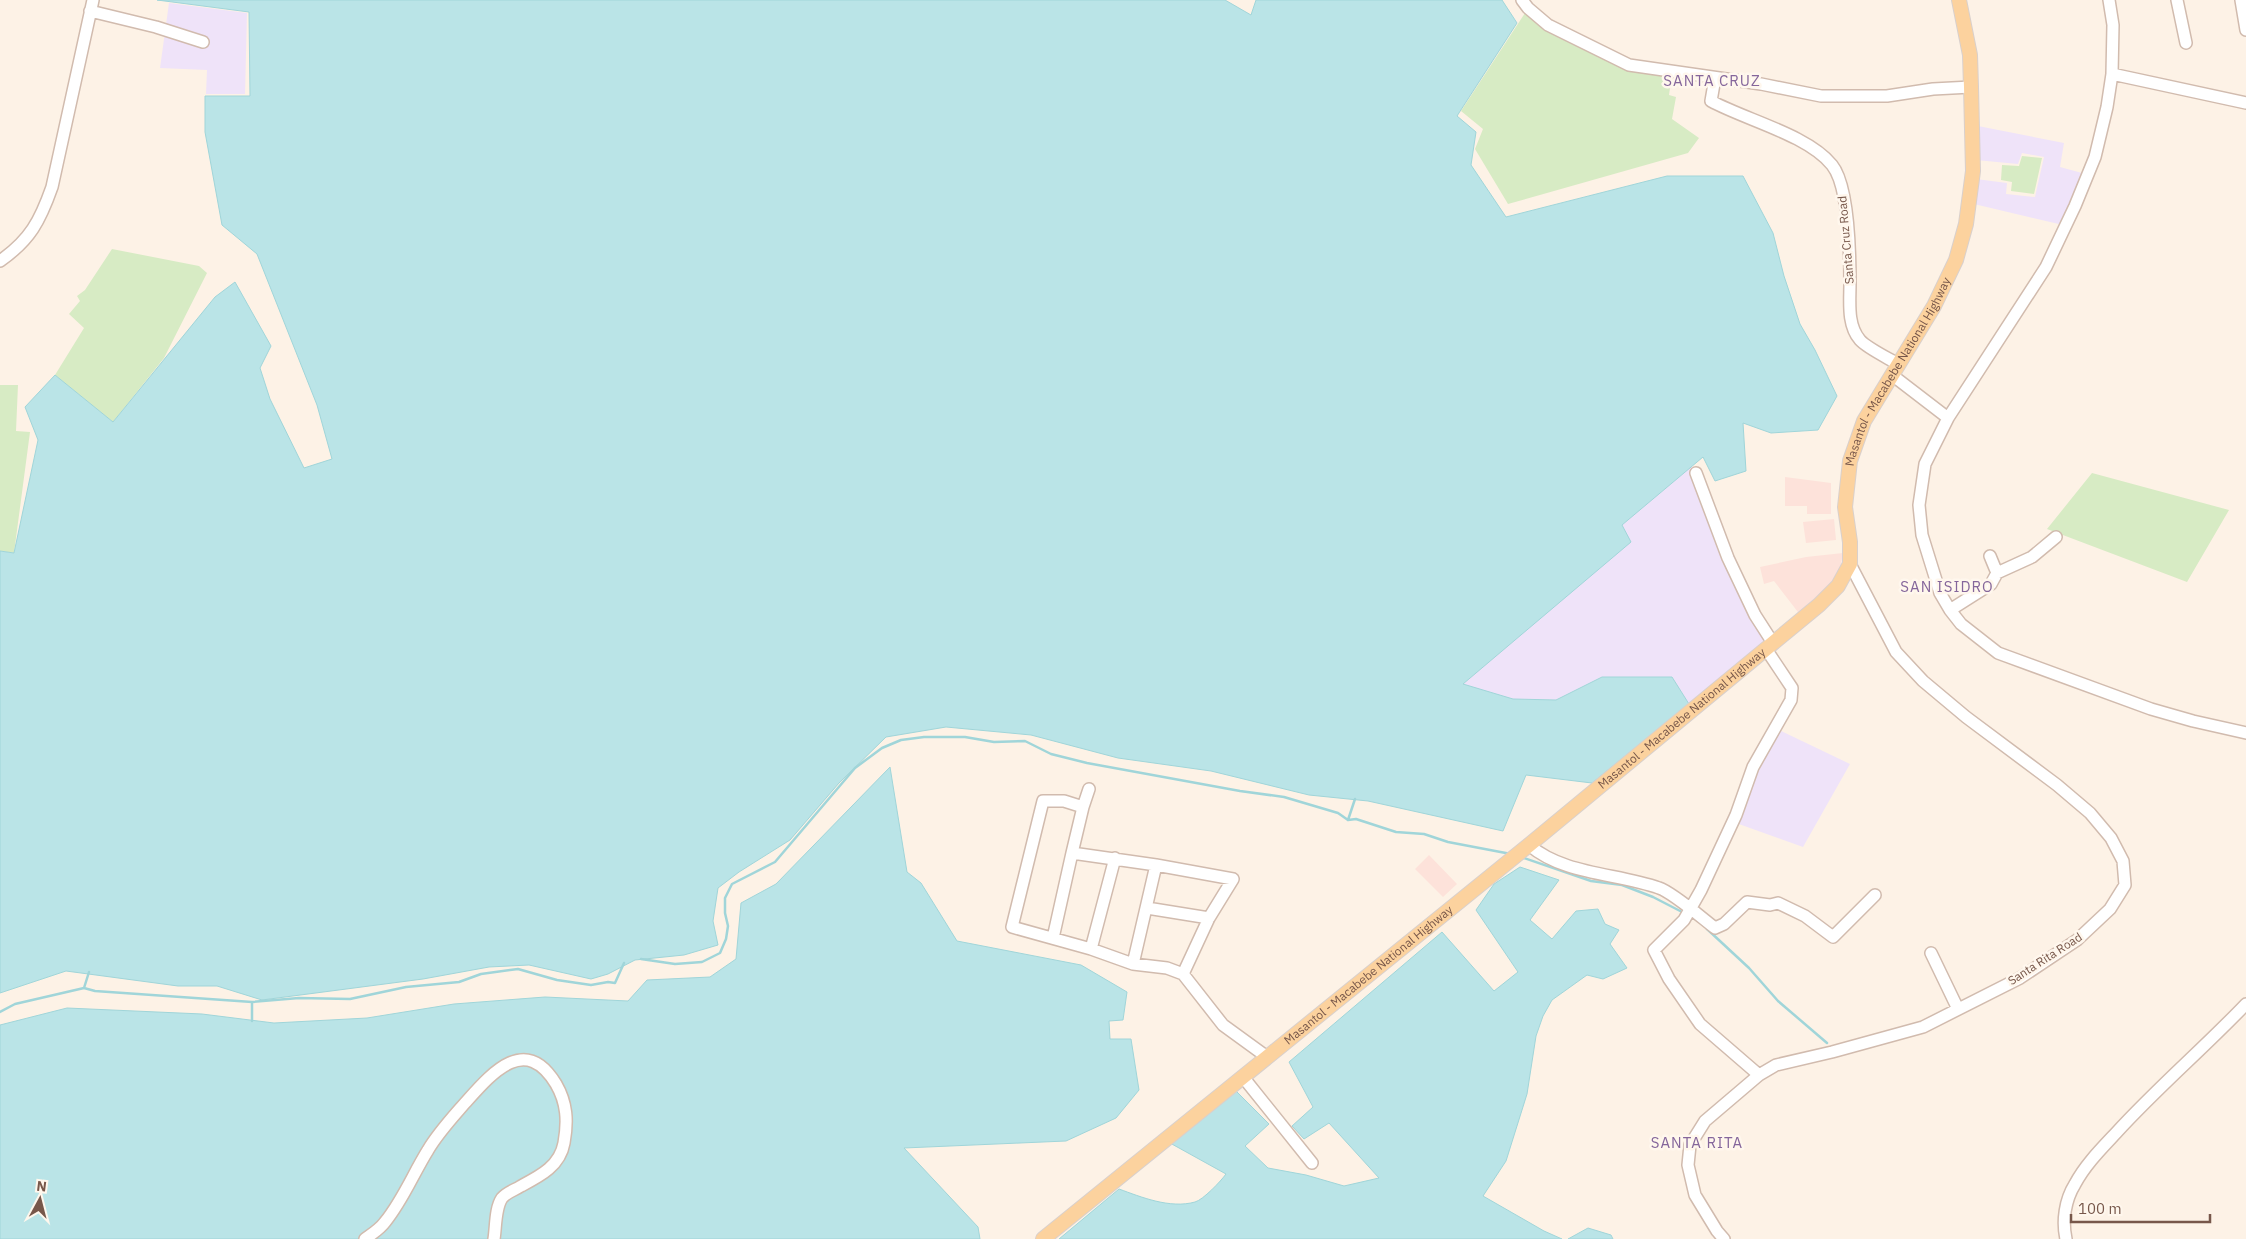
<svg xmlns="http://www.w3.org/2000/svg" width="2246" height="1239" font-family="'IBM Plex Sans',sans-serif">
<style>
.commercial{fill:#fde2da}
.education{fill:#efe3f9}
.green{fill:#d7ebc4}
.water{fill:#bae4e7;stroke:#a0d5d9}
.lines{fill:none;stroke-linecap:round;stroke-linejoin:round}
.stream{stroke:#a0d5d9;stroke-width:2.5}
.minor-casing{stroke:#d1bbae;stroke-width:14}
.major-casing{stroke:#d9d0cc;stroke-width:16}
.minor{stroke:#fff;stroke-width:11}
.major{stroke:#fcd29e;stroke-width:14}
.labels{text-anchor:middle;stroke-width:5;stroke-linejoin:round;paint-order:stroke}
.street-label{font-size:12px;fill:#77574a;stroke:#fff7ed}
.quarter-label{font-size:15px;letter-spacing:1px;fill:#85669b;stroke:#fff7ed}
</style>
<rect width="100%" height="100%" fill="#fdf2e6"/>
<path class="commercial" d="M1785,477L1831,483V514H1807V506H1785Z
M1834,519L1836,540L1806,543L1803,522Z
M1843,553L1839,576L1801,616L1774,581L1764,584L1760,567L1806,557Z
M1429,855L1457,884L1443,897L1415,869Z"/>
<path class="education" d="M169,3L247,13L245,94H206L207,70L160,68Z
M1978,126L2064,143L2060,167L2082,173L2063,225L1974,204L1976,179L2007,183L2006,194L2035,197L2044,157L2022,153L2018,164L1976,160Z
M1692,466L1728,570L1765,639L1723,680L1689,704L1672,677H1602L1556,700L1513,699L1462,685L1630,542L1622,525Z
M1777,729L1850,764L1803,847L1736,823L1751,772Z"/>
<path class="green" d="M1525,13L1560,36L1672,74L1669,95L1676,97L1672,119L1699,138L1688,153L1508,204L1475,149L1483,129L1461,111Z
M2022,156L2042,158L2034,194L2011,191L2012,182L2001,180L2002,165L2019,166Z
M112,249L199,266L207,273L164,358L113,422L55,375L84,328L69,314L80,301L77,296L85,290Z
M0,385H18L16,431L30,432L14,553L0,551Z
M2092,473L2229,510L2187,582L2047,529Z"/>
<path class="water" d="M157,0H1225L1251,15L1256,0H1502L1517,23L1457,116L1476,132L1471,165L1506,217L1667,176H1743L1773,233L1784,276L1800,324L1815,350L1837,396L1818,430L1771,433L1743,423L1746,471L1715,481L1703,457L1622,525L1631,542L1463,684L1513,699L1556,700L1602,677H1672L1689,704L1592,783L1526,775L1503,831L1368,801L1309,795L1211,771L1118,758L1031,735L946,727L886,737L839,783L790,840L739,872L718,888L713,921L718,945L684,955L635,960L608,974L591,979L529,965L489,967L423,979L262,1000L217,986H178L66,971L0,993V551L14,553L38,440L25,407L55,375L113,422L215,297L235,282L271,346L260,368L270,399L304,468L332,459L317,405L257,254L222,225L205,132V96H250L249,12Z
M890,767L907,872L921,883L957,941L1081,965L1127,992L1123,1020L1109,1021L1110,1039H1131L1139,1090L1116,1118L1066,1141L904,1148L978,1227L980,1239H0V1025L67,1008L202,1014L274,1023L367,1018L454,1004L545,997L628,1001L647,980L710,977L736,959L741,903L776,884Z
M1520,867L1559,880L1530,920L1552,939L1576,911L1598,909L1605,924L1619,930L1610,944L1627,968L1603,979L1587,975L1552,1000L1543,1016L1536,1036L1527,1094L1506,1161L1483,1196L1544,1231L1562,1239H1059L1119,1189C1141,1197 1170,1209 1195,1202C1203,1200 1221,1181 1226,1174L1170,1143L1234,1089L1269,1124L1245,1146L1268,1168L1306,1175L1344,1186L1379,1178L1329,1123L1304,1139L1292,1126L1313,1107L1289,1062L1442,932L1494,991L1518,972L1476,910L1494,884Z
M1588,1228L1611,1235L1613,1239H1568Z"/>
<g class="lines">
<path class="stream" d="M1348,820L1355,799
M1521,857L1591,881L1622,885L1653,897L1684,913
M1707,929L1749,968L1778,1001L1827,1043
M641,959L675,964L702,962L720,953L726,939L728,926L725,913V898L732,884L775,862L855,768L882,748L901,740L924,737H965L994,742L1025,741L1051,754L1087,763L1240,791L1284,797L1338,813L1348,820L1356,819L1396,832L1424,834L1448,842L1511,854
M84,988L89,972
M252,1002V1021
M0,1012L15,1004L84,988L95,991L252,1002L299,998L350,999L406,987L459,982L481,974L518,969L557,980L591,985L608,982L615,983L624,963"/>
<g class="minor-casing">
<path id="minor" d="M1522,0L1528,8L1548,25L1629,65L1761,84L1821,96H1887L1933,89L1971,87
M2109,0L2113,25L2112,74L2107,107L2095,157L2075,206L2046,267L1948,418L1925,464L1919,505L1922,535L1940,593L1950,610L1961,624L1998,653L2151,709L2193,721L2246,733
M2177,0L2186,43
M2241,0L2246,30
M90,11L156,27L203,42
M2112,74L2246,103
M1715,78L1711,101C1746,120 1808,135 1832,165C1849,186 1850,256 1850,284C1850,302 1847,325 1860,340C1867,348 1888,358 1898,364
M0,261C30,240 40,221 52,187L93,0
M1892,375L1948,418
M1696,473L1728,558L1755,615L1773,643
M1990,556L1997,573
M1950,610L1991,584L1997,573L2032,557L2056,537
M1083,807L1089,789
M1529,845C1564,875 1617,873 1659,888C1672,892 1702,918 1715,928L1724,924L1747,902L1770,905L1778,903L1805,916L1833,937L1875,895
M1147,908L1209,918
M1053,938L1072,853
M1091,949L1115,858
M1931,953L1958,1009
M1133,964L1156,865
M1183,974L1209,918L1233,879L1156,865L1072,853L1083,807L1064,801H1043L1012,927L1091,949L1133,964L1167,968L1183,974L1223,1025L1267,1057
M1759,1075L1700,1024L1669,979L1654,950L1684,920L1701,890L1736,815L1753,767L1791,700L1792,688L1766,649
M1243,1077L1312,1163
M365,1239C372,1234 380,1229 385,1222C403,1200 413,1174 428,1150C438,1133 452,1118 465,1103C491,1074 525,1033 556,1084C567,1103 568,1121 564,1143C560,1166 540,1176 521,1186C515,1190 507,1192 502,1198C495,1208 496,1227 494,1239
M1724,1239L1717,1231L1695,1195L1688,1165L1690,1145L1705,1121L1759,1075L1776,1065L1832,1052L1923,1027L2020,978L2077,940L2110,909L2125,885L2123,861L2111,838L2090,813L2057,785L1966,717L1923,681L1896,652L1850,564
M2066,1239C2062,1221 2065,1200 2075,1184C2085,1165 2101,1149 2116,1133C2157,1088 2204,1048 2246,1004"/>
</g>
<g class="major-casing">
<g id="major">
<path id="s1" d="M1043,1239L1529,845L1819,605L1838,586L1850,564V542L1845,507L1850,461L1864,421L1934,306L1956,260L1966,224L1973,171L1971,87L1970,55L1959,0"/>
</g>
</g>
<use href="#minor" class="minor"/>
<use href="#major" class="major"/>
</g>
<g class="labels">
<g class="street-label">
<text transform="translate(1846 240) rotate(-95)" y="4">Santa Cruz Road</text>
<text dy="4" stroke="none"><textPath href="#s1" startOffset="1259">Masantol - Macabebe National Highway</textPath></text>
<text dy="4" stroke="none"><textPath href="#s1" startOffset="824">Masantol - Macabebe National Highway</textPath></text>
<text transform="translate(2045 959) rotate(-33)" y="4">Santa Rita Road</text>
<text dy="4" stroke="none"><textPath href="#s1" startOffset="419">Masantol - Macabebe National Highway</textPath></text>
</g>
<g class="quarter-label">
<text x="1712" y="86">SANTA CRUZ</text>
<text x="1947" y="592">SAN ISIDRO</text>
<text x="1697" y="1148">SANTA RITA</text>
</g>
</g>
<g transform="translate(40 1199) rotate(7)" stroke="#fff7ed" stroke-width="4" paint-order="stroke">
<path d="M0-4L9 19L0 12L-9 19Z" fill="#77574a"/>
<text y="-8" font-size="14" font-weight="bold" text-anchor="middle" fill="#77574a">N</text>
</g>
<path d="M2071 1214v8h139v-8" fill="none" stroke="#77574a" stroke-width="2.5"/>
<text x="2078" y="1214" font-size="15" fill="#77574a" stroke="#fff7ed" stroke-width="4" paint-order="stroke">100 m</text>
</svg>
